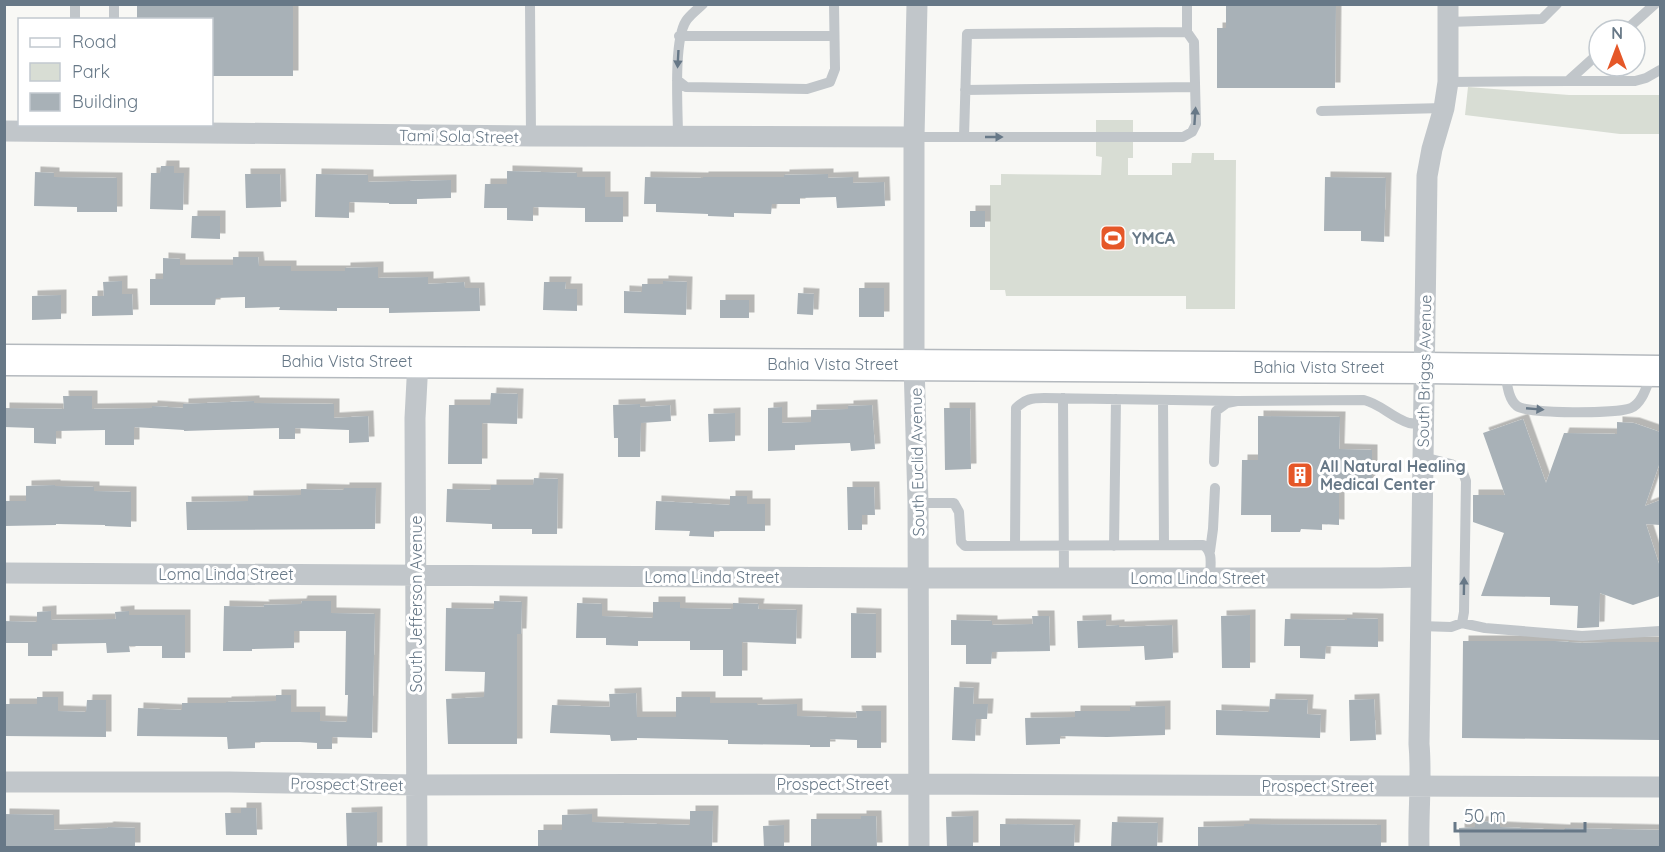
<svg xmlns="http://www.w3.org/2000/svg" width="1665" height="852" font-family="Quicksand,sans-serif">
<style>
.green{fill:#d8ddd4}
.building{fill:#a8b1b7;filter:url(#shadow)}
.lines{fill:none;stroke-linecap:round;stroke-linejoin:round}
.secondary-casing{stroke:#b4b9be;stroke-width:33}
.lane{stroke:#c1c6ca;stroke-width:10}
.street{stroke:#c1c6ca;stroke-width:21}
.secondary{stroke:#fff;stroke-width:30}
.oneway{fill:#677887}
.labels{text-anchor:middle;stroke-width:6;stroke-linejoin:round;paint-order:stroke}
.street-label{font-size:16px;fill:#677887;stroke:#fff}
.poi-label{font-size:16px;font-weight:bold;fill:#677887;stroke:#fff;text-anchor:start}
</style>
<defs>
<filter id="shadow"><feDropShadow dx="5.5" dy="-5.5" stdDeviation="0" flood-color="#0004"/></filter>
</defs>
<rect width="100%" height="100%" fill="#f8f8f5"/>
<path class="green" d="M1468,87L1569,95H1660V134H1620L1465,115Z
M1096,120H1133V158H1128V175H1172V163H1191L1192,153H1214V160H1236L1235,309H1186V296H1006L1005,290H990V185H1001V174L1101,175L1102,157L1096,156Z"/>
<path class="building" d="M137,4H293V76H212V20H137Z
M1226,4H1336L1335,88H1217V28H1226Z
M161,166H174V173H184L183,210L150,209L151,173H160Z
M507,171L577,173V177H605V197H623V222H585V208L533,207V221L507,220V208H484L485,184H507Z
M35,172L54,173V177L117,178V212H77V207L34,206Z
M245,174H280L281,207L246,208Z
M316,174L368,175V182L451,180V198L417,199V204H389V203L349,202V218L315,217Z
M828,174V178L853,177V183L884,182L885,206L837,208L836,197L800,198V204H772L771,214L734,213V217L708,216V214L656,212V204H644L645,177L703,178V177H784V175Z
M1325,177L1386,178L1384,242L1361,241V231H1324Z
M970,211H985V227H970Z
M192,216H220V239L191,238Z
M233,257H258L259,266H291V271H345V268L378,267V278L428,277V284L464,282L465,288H479L480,311L389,313V308H337V311L279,310L280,307L245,308V297L216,298L215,305H150V279H163V258L180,259V265H233Z
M122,281V294H132L133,315L92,316V296H104L103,282Z
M663,281L687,282L686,315L624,313V291L642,292V284H663Z
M544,282H566L565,289H577V311L543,310Z
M859,288H884V317H859Z
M798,293L814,294L813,315L797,314Z
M61,295V319L32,320V296Z
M720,300H749V318H720Z
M491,393L518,394L517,424L482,423V464H448L449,405H490Z
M63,396H92V409L152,408V406L183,408V404L254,401V403L334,404V418L368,416L369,442L349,443V430L295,428V439H279V428L184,431V430L134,427V445H105V430L56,431V444L34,443V428L4,427V408L64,409Z
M640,404V407L670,405L671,421L641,423L640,457H618V438H614L613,405Z
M872,405L875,449L851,451L850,443L795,445V450L768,451V408L782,407V423L811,422V410L848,409V406Z
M944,408H970L971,469L945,470Z
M735,413V441L709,442L708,414Z
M1258,416L1340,417L1339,449L1372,450V489H1339V525L1322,524V530L1301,529L1300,532H1271V515H1241L1242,460H1258Z
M1523,419L1546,483L1564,433L1617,434V422L1634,423L1660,432V462L1645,506L1660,500V525L1646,524L1660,567V596L1633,605L1600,593L1599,627L1582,628H1577L1578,606L1550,605V597L1481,596L1504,533L1473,522V495H1505L1483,433Z
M534,478L558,479L557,534H532V529H492V524L446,522L447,489L491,490V485H533Z
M55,485V486L94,487V491L131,492V527L105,526V525L56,524V525L4,526V501H26V486Z
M847,487H874L875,515H862V530H848Z
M344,488H376L375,529L187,530L186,502L248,501V496L301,495V489L344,490Z
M730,496H747V504H765V531H714V537L689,536L690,531L655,530L656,501L730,505Z
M302,601H331V613L375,614L372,738L332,737V749H317V743L300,742H255V748L228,749L227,737L137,736L138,708L182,710V703H226V702L276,701V695H291V712H320V721L347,722L348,695H345L346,631H294V648L252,649V651H223L224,606L264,607L263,605L301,604Z
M494,601L522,602L521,634H517V744H448L446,699L484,697L485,672L445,671L446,608L494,609Z
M653,602H680V608L733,609V603L759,604L758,609L797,610L796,644L742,642V676H723V650H690V641H638V646L606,645V638H576L577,603L602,604V616L653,618Z
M51,611V620L116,619L115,612L129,611V615H185V658H162V646H129L130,652L107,653L106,643L52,644V656H28V643H4V621L37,622V612Z
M851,613L876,614V658H851Z
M1250,615V668H1222L1221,616Z
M1032,616H1049L1050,651L992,652L991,664H966V645H951V620L992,621V625L1033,624Z
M1347,618L1378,619V647L1326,646L1325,659L1300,658V646H1284L1285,619L1347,620Z
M1106,620V626L1119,625V627L1172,625L1173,658L1145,660L1144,646L1078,648L1077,621Z
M1463,641H1555L1582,643L1609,642H1660V740L1462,738Z
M954,687L974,688L973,704H988L987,719H976L975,741L952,740Z
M636,693L637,717H676V697H710V703H757V705L797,704V716L857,718L856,711H881V748H857V740L830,739V747H810V745L728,744V740L637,738V740L611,741L610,735L550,733L552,705L610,707L609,694Z
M37,697H58V711L86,712L87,700H106V737L4,736V704H37Z
M1270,699L1308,700L1307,714L1321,715L1320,738L1216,735V710L1269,712Z
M1374,699L1376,740L1350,741L1349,700Z
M1165,706V735L1107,737L1060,736V744L1026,745L1025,718L1075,717V711H1130V707Z
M241,808H256L257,835H226L225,813H241Z
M690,811H713L712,848H538V830H562V815L592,814V822L690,825Z
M377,812V848H347L346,813Z
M4,814L54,815V830L107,828L108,827L135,828V848H4Z
M861,816H876L877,848H811V819H861Z
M973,816V848H947L946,817Z
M1500,821V827L1565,830V828L1660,830V848H1460L1459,828L1475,827V822Z
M1112,822L1158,823L1157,848H1111Z
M1000,824L1075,825L1074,848H1000Z
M1244,824L1381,825V848H1198V827L1244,826Z
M784,825V848H764L763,826Z"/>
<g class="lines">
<g class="secondary-casing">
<path id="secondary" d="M4,360L1425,368L1660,371"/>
</g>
<path class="lane" d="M530,4L531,136
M75,20V4
M114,20V4
M1448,22L1542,19L1557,4
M1626,30L1655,4
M679,36H834
M677,80L686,87L807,89L830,82L835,69L834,4
M1568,81H1635L1646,78L1660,70
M1448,82L1568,81L1599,53
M965,90L1195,87
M1321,111L1444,108
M678,137C678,111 673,41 686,21C690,15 697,10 703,4
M914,137H1183L1192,132L1196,124L1194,42L1187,32V4
M964,137L967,34L1187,32
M1505,372C1507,383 1508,399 1517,406C1527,414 1618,414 1631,408C1643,403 1647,384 1652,373
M1063,398L1064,578
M1163,400L1164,545
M1214,462L1216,411L1227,403L1237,401L1364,400C1381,404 1392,418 1409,423C1414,424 1419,423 1424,424
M918,503H954L959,512L961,542L965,546L1203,545C1214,551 1210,567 1210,578
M1015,546L1016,408C1025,399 1032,398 1044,398L1237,401
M1114,546L1116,399
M1210,551L1213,529L1215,488
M1462,623L1485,628L1582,636L1660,631
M1420,626L1451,627L1462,623L1464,612L1466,481L1462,470L1451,464L1423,457"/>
<path class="street" d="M917,4L914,137V364L918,503L919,848
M4,131L531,136L914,137
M4,573L918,578H1380L1420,577
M4,782H229L417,785L919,784L1660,787
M417,848L415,418L418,361
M1419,848C1418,813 1422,778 1419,744C1420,555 1425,366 1427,176L1432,149L1444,108L1448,82V4"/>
<use href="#secondary" class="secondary"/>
</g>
<defs><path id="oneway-solid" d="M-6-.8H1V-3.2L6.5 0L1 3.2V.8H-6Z" transform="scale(1.5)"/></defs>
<g class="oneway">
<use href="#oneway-solid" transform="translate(678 59) rotate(93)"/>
<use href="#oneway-solid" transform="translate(1195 116) rotate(-86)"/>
<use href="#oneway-solid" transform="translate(994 137)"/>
<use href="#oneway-solid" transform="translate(1535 409) rotate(5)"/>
<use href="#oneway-solid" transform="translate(1464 586) rotate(-89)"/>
</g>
<defs>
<g id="stadium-square" transform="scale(1.35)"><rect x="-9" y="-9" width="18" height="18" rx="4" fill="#e55728" stroke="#fff"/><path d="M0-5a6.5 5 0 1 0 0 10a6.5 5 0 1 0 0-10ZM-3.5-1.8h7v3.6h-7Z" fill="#fff"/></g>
<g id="building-square" transform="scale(1.35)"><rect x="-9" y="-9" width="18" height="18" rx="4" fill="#e55728" stroke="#fff"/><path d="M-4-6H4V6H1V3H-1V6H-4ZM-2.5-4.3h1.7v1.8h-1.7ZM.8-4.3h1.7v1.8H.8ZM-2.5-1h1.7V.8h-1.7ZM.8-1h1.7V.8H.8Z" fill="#fff"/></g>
</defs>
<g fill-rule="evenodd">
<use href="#stadium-square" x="1113" y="238"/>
<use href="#building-square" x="1300" y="475"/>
</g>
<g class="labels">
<g class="street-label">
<text transform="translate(459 136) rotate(1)" y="6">Tami Sola Street</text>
<text x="347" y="367">Bahia Vista Street</text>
<text x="833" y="370">Bahia Vista Street</text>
<text x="1319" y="373">Bahia Vista Street</text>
<text transform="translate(1424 371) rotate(-89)" y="6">South Briggs Avenue</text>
<text transform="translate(917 462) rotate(-91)" y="6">South Euclid Avenue</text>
<text x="226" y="580">Loma Linda Street</text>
<text x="712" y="583">Loma Linda Street</text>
<text x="1198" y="584">Loma Linda Street</text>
<text transform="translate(416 604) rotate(-90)" y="6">South Jefferson Avenue</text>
<text transform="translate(347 784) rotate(1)" y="6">Prospect Street</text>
<text x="833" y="790">Prospect Street</text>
<text x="1318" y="792">Prospect Street</text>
</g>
<g class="poi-label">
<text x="1132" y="244">YMCA</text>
<text x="1320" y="472">All Natural Healing<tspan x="1320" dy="18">Medical Center</tspan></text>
</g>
</g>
<rect width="1665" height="852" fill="none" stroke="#677887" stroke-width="12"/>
<rect x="18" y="18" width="195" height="108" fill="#ffffff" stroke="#c2c9cf" stroke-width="1.5"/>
<rect x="30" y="38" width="30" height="9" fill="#ffffff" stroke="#c2c9cf" stroke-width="1.5"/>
<text x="72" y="48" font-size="18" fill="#677887">Road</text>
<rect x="30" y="63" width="30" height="18" fill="#d8ddd4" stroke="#c2c9cf" stroke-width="1.5"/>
<text x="72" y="78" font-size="18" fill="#677887">Park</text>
<rect x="30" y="93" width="30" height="18" fill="#a8b1b7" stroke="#c2c9cf" stroke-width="1.5"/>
<text x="72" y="108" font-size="18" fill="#677887">Building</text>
<g transform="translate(1617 48)"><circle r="28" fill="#ffffff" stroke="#c2c9cf" stroke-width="1.5"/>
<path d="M0-4.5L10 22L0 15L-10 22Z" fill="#e55728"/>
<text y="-9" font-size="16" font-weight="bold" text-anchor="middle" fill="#677887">N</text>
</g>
<path d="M1455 822v9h130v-9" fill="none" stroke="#677887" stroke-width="3"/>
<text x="1464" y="822" font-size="18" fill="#677887" stroke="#ffffff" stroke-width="4.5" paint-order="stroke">50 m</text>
</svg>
